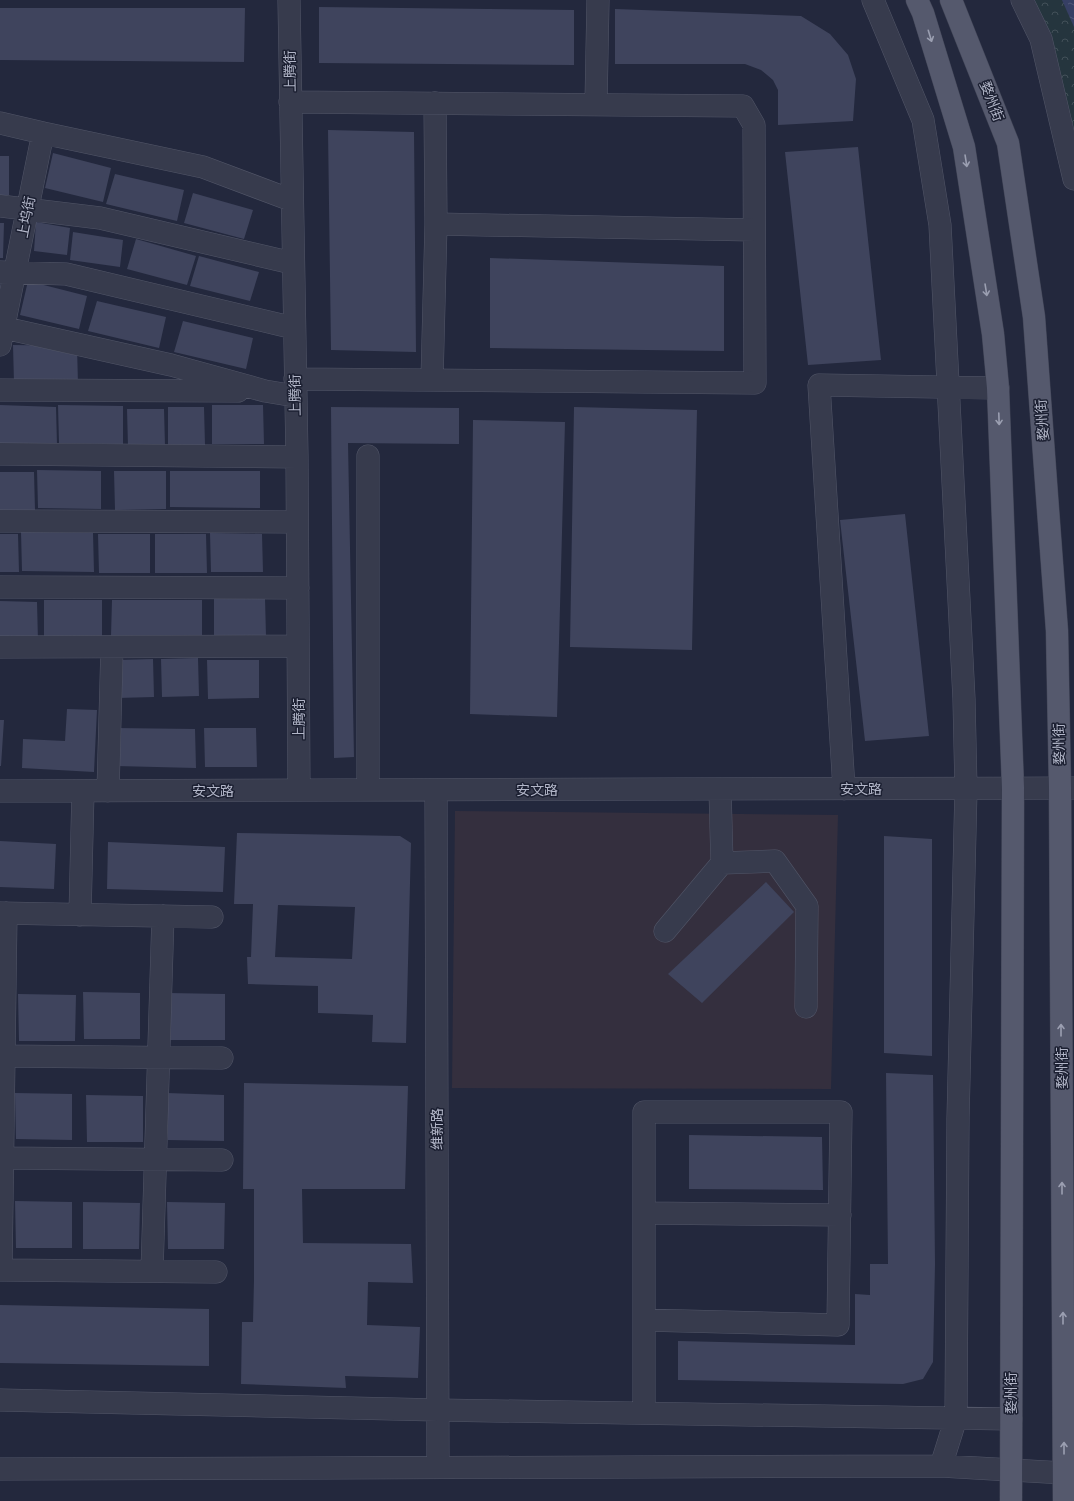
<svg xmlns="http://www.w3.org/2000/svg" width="1074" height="1501" font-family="'Titillium Web','Noto Sans SC',sans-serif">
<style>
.medical{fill:#342f3e}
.park{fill:url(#park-crowns)}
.water{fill:url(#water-ripples)}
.building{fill:#3f445d;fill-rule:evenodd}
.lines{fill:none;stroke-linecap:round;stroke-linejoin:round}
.minor-casing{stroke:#525668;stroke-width:23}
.major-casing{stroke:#404456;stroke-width:23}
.minor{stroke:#373b4d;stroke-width:22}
.major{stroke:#55596d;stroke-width:22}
.oneway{stroke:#9b9fb1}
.labels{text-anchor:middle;stroke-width:3;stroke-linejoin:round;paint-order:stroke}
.street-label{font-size:14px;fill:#b2b6c8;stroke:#1c2032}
</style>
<defs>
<pattern id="park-crowns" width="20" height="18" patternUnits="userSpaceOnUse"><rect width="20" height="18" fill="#25353e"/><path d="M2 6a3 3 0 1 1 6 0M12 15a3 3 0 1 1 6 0" fill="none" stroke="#425058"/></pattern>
<pattern id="water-ripples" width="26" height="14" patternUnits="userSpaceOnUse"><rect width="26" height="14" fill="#363f64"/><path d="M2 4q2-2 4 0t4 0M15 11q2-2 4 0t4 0" fill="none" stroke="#515879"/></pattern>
</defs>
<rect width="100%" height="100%" fill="#23283d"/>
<path class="medical" d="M455,811L838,815L831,1089L452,1088Z"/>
<path class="park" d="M1033,0H1074V131L1051,35Z"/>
<path class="water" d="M1062,0H1074V27Z"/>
<path class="building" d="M319,7L574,10V65L319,63Z
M0,8H245L244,62L0,60Z
M615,9L801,16L830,34L848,55L856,79L853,121L778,125V90L773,80L761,70L745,64H615Z
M328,130L414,132L416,352L331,350Z
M858,147L881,360L808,365L785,152Z
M53,153L111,168L103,202L45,188Z
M0,156H9V195H0Z
M115,174L184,190L177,221L106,204Z
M193,193L253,210L244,239L184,223Z
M36,222L70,228L67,255L34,251Z
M0,223H4L3,258H0Z
M73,232L123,240L120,267L70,260Z
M136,239L196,256L187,285L127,269Z
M199,256L259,272L250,301L190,286Z
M490,258L724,266V351L490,348Z
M28,281L87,296L79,329L20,315Z
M97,301L166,317L159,348L88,331Z
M183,321L253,338L246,369L174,352Z
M13,345L77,346L78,384L14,383Z
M0,405L56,407L57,445L0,444Z
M58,405L123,406V444L59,443Z
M212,405H263L264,444H212Z
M168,407H204L205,445H168Z
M331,407L459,408V444L348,443L354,757L334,758Z
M574,407L697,410L692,650L570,647Z
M127,409H164L165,446L128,447Z
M473,420L565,422L557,717L470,714Z
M37,470L101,471V509L38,508Z
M114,471H166V509L115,510Z
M170,471H260V508L170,507Z
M0,472H34L35,510H0Z
M905,514L929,736L865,741L840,520Z
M21,532L93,533L94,572L22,571Z
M210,533L262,534L263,572H211Z
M0,534H18L19,572H0Z
M98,534H150V573H99Z
M155,534H206L207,573H155Z
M214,598H265L266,636L214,637Z
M44,600H102V637L44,639Z
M112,600H202V637L111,636Z
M0,601L37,602L38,641L0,639Z
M198,658L199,696L162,697L161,659Z
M153,659L154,697L117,698L116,660Z
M207,660H259V698L208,699Z
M67,709L97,710L94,772L22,768L23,739L65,741Z
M0,720H4L1,766H0Z
M115,728L195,729L196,768L116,766Z
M204,728H256L257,767H205Z
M237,833L400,836L411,843L406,1043L372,1042L373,1015L318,1013V986L248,984L247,957H251L253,904H234ZM278,905L355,907L352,959L275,957Z
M884,836L932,839V1056L884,1053Z
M0,841L56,844L54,889L0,887Z
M108,842L225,847L223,892L107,889Z
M766,882L794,912L702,1003L668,974Z
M83,992L140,993V1039H84Z
M168,993L225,994V1040H169Z
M18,994L76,995L75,1041H19Z
M886,1073L933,1075L935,1264L933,1362L923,1379L903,1384L678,1380V1341L855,1345V1294L870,1295V1264H888Z
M244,1083L408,1086L405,1189H302L303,1243L411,1244L413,1283L368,1282L367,1325L420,1327L418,1378L345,1376L346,1388L241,1384L242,1322H253L254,1280V1189H243Z
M15,1093L72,1094V1140L16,1139Z
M167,1093L224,1095V1141L168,1140Z
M86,1095L143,1096V1142H87Z
M689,1135L822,1137L823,1190L689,1189Z
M15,1201L72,1202V1248H16Z
M83,1202L140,1203L139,1249H83Z
M167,1202L225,1203L224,1249H168Z
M0,1305L209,1309V1366L0,1363Z"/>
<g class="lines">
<g class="minor-casing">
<path id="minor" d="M289,0L297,457L299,790
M873,0L923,120L940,225L964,699L966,789L958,1119L956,1418L941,1466
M1022,0L1041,39L1074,179
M290,102L743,106L754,125L755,383L295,379
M596,104L598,0
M0,123L43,133L0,345
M43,133L203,167L291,200
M0,206L100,218L292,263
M436,224L754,230
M0,272L66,274L294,328
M0,327L171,365L265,391L295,396
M432,380L436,224L435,103
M0,390L238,391
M0,454L297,457
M368,456V790
M0,521L297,522
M0,587L298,588
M0,647L298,646
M720,789L722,863L775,861L807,906L806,1007
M844,789L819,385L998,388
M436,790L438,1467
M0,791L1074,788
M108,791L112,647
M0,913L212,917
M80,915L83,791
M665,931L722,863
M0,1056L222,1058
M0,1158L222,1160
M644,1213L840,1215
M0,1270L216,1272
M1,1270L6,913
M152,1271L163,916
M0,1400L437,1410L1011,1419
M644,1413V1112H841L838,1325L644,1320
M0,1469L941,1466L1064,1473L1074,1477"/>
</g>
<g class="major-casing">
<path id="major" d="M917,0L923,13L964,147L993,334L998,388L1013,788L1011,1501
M951,0L1008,143L1034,317L1047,496L1057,631L1060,788L1064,1501"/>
</g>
<use href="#minor" class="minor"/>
<use href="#major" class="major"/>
</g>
<defs><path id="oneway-shaft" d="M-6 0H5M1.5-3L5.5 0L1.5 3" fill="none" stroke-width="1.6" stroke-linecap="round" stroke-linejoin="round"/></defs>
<g class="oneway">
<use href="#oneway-shaft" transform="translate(930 36) rotate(73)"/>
<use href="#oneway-shaft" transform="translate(966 161) rotate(81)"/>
<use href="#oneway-shaft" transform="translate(986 290) rotate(81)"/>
<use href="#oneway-shaft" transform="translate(999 419) rotate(88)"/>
<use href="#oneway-shaft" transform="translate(1061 1030) rotate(-90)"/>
<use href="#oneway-shaft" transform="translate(1062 1188) rotate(-90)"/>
<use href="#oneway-shaft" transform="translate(1063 1318) rotate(-90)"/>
<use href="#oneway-shaft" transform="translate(1064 1448) rotate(-90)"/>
</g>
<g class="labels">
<g class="street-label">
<text transform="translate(290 71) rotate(-91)" y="5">上腾街</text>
<text transform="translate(992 101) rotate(69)" y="5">婺州街</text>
<text transform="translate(26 217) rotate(-79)" y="5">上坞街</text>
<text transform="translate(295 395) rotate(-91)" y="5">上腾街</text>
<text transform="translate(1042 420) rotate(-94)" y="5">婺州街</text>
<text transform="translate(299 719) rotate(-90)" y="5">上腾街</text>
<text transform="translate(1059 744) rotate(-91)" y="5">婺州街</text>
<text x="861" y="794">安文路</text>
<text x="537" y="795">安文路</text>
<text x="213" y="796">安文路</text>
<text transform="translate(1062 1068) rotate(-90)" y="5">婺州街</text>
<text transform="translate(437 1129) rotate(-90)" y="5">维新路</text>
<text transform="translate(1011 1393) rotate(-90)" y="5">婺州街</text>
</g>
</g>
</svg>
